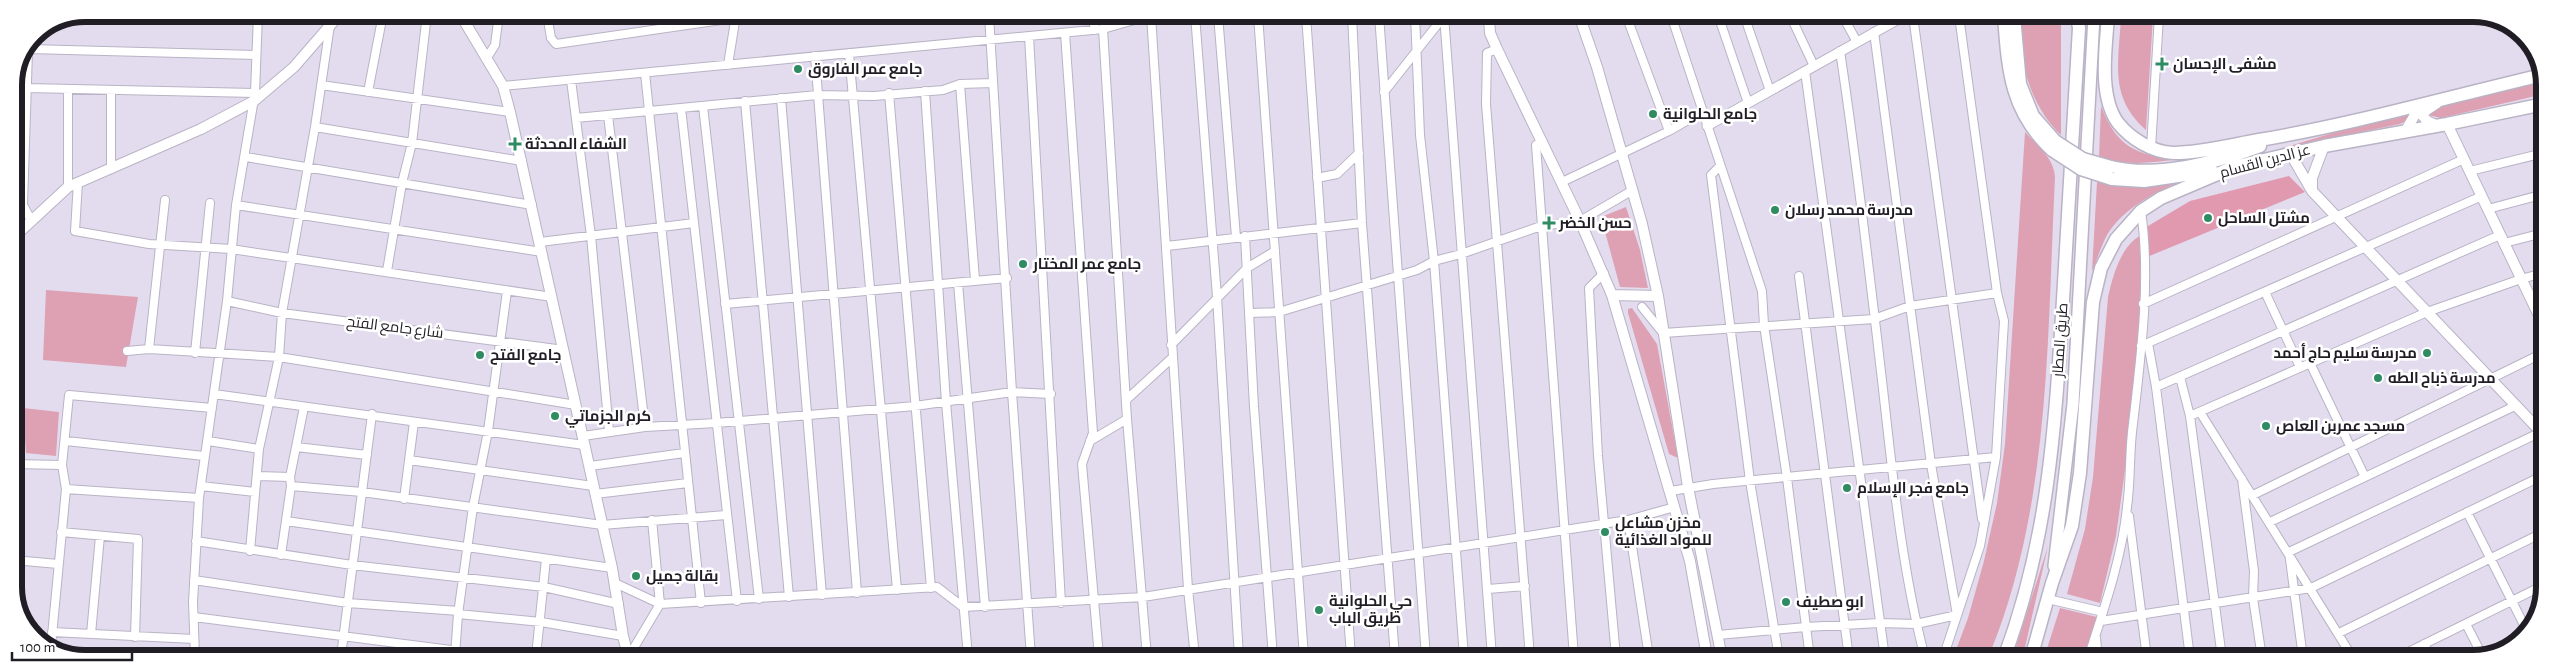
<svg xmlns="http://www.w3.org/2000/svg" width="2558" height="672" font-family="'Alegreya Sans',Cairo,sans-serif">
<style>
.green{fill:#dea1b3}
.forest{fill:#e199b0}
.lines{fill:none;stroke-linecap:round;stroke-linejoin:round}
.minor-casing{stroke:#b9b3c5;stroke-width:10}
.tertiary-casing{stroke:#b9b3c5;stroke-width:11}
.secondary-casing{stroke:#b9b3c5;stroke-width:12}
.primary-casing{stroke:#b9b3c5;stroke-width:14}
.trunk-casing{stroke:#b9b3c5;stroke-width:15}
.minor{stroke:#fff;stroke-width:8}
.tertiary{stroke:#fff;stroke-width:9}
.secondary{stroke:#fff;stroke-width:10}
.primary{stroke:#fff;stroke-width:11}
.trunk{stroke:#fff;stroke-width:12}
.trunk-bridge-casing{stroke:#b9b3c5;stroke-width:15;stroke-linecap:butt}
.trunk-bridge{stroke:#fff;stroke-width:12}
.poi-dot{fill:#2e8b62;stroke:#fff;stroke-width:2}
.labels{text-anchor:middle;stroke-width:5;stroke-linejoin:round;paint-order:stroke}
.poi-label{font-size:15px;font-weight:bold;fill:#201d24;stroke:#fff;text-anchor:start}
.street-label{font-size:15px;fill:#201d24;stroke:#fff}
.rim{fill:none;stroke:#201d24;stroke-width:6}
</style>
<rect width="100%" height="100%" fill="#e3dcef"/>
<path class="green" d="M2023,16H2061V135C2031,107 2015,56 2023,16Z
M2121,16H2153L2146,130C2108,96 2119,62 2121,16Z
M2544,81V94L2441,118L2428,115L2448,101Z
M2101,106C2116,146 2136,156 2178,159C2152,163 2124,166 2099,157Z
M2406,111H2411V118L2400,124L2279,149Z
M2025,132C2038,146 2054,158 2055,177C2047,337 2051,508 1988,658H1953L1968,618L1984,561L1997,503L2005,444Z
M2183,180C2156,192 2123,208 2107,235C2101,246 2097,260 2092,271L2097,182C2127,188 2153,185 2183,180Z
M1626,207L1640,250L1648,288L1620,287L1601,217Z
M2141,235L2140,319L2125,470L2116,536L2100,603L2067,594L2085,529L2093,477L2108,297C2113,276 2120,247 2141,235Z
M46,290L138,297L126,367L43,360Z
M1632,308L1657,344L1678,458L1669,454L1628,313V309Z
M23,408L59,412L56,456L26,453Z
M2048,546L2023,656L2012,658L2014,653Z
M2060,608L2097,617L2084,658H2044Z"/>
<path class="forest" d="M2289,176L2305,192L2147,257L2148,226L2190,201Z"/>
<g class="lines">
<g class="minor-casing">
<path id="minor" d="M547,14L551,38L556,44L735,18L814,14
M989,15L1012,392L1031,657
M1092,15L1095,30
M1151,15L1188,589L1195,657
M1195,15L1217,297L1239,657
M1218,15L1236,237
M1258,15L1304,657
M1306,15L1351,657
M1352,15L1362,223L1395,657
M1379,15L1426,657
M1415,15L1420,135L1434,261L1464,657
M1444,15L1492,657
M1626,15L1669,131
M1671,15L1762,291L1764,325L1787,478L1810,658
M1718,15L1748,103
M1744,15L1770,91
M1790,15L1814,66
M1842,15L1857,42
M1913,16L1982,519
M1103,29L1127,419L1147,657
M1065,33L1093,433L1082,464L1099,657
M1029,36L1061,603
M29,49L256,55
M1497,49L1487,53L1486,104L1530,657
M28,51L23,205L31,220
M1840,51C1857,163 1870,276 1883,389C1893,478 1902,570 1925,658
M849,53L897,590
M815,56L857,593
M486,59L495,45L499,14
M728,65L736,15
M1805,71L1885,658
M645,73L701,603
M571,80L591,236L609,431
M960,84L975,280
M321,85L510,112
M503,86L1103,29L1152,15
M27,88L255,93
M68,89V187
M925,91L946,402L968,657
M111,92V169
M368,92L383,14
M1384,92L1445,15
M889,93L931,588
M781,98L822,595
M745,101L789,597
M703,106L759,599
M681,108L737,601
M14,114L25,115
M608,115L645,427
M576,118L817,95L874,96L943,90L960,84L993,83
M315,127L522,161
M1543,142L1536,145L1574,657
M2151,148L2159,16
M246,157L532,205
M1720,166L1711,175L1750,481L1779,658
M2470,171L2544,153
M1317,178L1337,174L1359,153
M78,182L75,231L149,244L231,249L552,297
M1562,182L1669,131L1702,112
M236,205L542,252
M2488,209L2544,194
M1245,236L1254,407L1273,657
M540,242L694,223
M2504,243L2543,233
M1167,246L1362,223
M387,271L402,183L412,143L427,14
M1604,273L1589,288L1598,456L1616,657
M1799,276L1849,658
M958,283L985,607
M2265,292L2300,367
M227,301L282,313L564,350
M725,304L1007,278
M2143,304L2464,159
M1642,307L1663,333L1874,319L1910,306L1997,293
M1250,313L1279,312L1417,270L1434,261L1461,254L1541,226L1580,221L1633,190
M2148,343L2156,387L2190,658
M1171,345L1247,268L1275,251
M2141,346L2482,196
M149,349L165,200
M127,351L149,349L279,357L576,405
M195,353L210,203
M2310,363L2365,477
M2180,377L2190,416L2222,658
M2156,387L2500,235
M214,394L584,445
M1126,400L1172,358
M2200,412L2353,658
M2190,416L2427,312L2521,279L2543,273
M583,436L645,427L716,423L915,406L1012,392L1051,394
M66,441L204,456
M208,441L259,449
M1090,441L1127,419
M296,447L367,455
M409,460L593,486
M14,464L62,465
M590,466L684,453
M258,476L290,477L291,486L362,492L602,525L726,515
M290,477L304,407
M2242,479L2254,571L2253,598L2262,658
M201,486L255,492
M66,489L199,498
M1671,491L1713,484L1996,457
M595,494L688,483
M2253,495L2543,353
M404,499L414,422
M2467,512L2526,629
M2129,516L2147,658
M1628,520L1649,657
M14,521L18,464
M286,521L612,568
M2270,522L2515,406
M61,532L138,539L135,637
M196,541L352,565L544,587L619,604
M250,551L259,449L279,357L282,313L315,127L330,25
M281,555L291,486
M14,560L58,564
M194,580L348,603L459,611
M615,583L660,604L937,587L963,607L1143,597L1628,520L1675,507
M1488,589L1525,586
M2048,599L2103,612
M458,614L541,622L623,636
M194,617L498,656
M2101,621L2311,588L2542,476
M2466,624L2482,655
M52,632L194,639
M2339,633L2542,533
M91,634L100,536
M1718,635L1806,627L1880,623L1916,624L1957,615L1931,464L1874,32
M2096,638L2098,658
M2424,644L2431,658
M51,646L66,489L62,465L69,395L212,408
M195,656L193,602L199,498L227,301L236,205L255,93L258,14
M341,656L372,414
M455,656L458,614L473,507L488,431L507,291
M536,656L546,559
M629,656L660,604L652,520
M1943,658L1980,546L1996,457L2004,321L1997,293L1959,16
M2088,658C2104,609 2122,558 2127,507C2131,479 2129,451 2133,424C2141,355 2151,279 2141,211
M2303,658L2289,552L2541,432
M2396,658L2542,586"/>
</g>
<g class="tertiary-casing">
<path id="tertiary" d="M1707,126L1904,16"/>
</g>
<g class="secondary-casing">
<path id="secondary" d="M460,14L503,86L510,112L612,568L623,636L628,656
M1489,15L1490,33L1497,49L1580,221L1612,295L1690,561L1707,657
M1579,15L1597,67L1642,224L1658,296L1688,487L1722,658
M2437,103L2425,111L2423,116L2427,121L2438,126
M2405,108H2411L2416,113L2406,130
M2447,124L2543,324
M2290,153L2312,191L2543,434
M2312,190V178L2324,146
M14,237L68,187L201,129L254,101L294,67L340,14
M1612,295L1658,296"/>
</g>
<g class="primary-casing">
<path id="primary" d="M2054,566L2073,404L2094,16"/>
</g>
<g class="trunk-casing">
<path id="trunk" d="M2004,16C2008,69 2010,111 2052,150
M2014,16L2020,84L2033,116L2055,141
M2108,16C2106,47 2098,96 2118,123C2131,139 2152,152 2173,153C2201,153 2231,145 2259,140C2354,124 2448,97 2542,75
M2111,167C2160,178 2214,163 2260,146
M2112,179L2144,181L2212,171
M2004,658C2049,538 2055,426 2063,300C2068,209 2074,119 2079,28L2077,16
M2031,658L2052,583L2072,526L2080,473L2093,302L2101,268L2116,239L2141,211L2161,198L2234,167L2324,146L2447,124L2544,104"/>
</g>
<use href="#minor" class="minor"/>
<use href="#tertiary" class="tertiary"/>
<use href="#secondary" class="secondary"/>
<use href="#primary" class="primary"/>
<use href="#trunk" class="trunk"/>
<g class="trunk-bridge-casing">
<path id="trunk-bridge" d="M2055,141L2083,159L2111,167
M2052,150L2081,169L2112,179"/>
</g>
<use href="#trunk-bridge" class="trunk-bridge"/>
</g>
<g class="poi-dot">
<path d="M2159.5 56.5h5v5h5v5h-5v5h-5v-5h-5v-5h5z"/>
<circle cx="798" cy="69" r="5"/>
<circle cx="1653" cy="114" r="5"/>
<path d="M512.5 136.5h5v5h5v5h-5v5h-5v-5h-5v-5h5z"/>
<circle cx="1775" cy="210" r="5"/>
<circle cx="2208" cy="218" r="5"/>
<path d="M1546.5 215.5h5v5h5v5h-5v5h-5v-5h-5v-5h5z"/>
<circle cx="1023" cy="264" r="5"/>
<circle cx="2427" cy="353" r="5"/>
<circle cx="480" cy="355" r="5"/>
<circle cx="2378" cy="378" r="5"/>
<circle cx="555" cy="416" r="5"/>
<circle cx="2266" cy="426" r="5"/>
<circle cx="1847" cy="488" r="5"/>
<circle cx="1605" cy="532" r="5"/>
<circle cx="636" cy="576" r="5"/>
<circle cx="1786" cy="602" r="5"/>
<circle cx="1319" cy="610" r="5"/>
</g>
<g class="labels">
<g class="poi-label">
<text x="2173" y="69">مشفى الإحسان</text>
<text x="808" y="74">جامع عمر الفاروق</text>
<text x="1663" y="119">جامع الحلوانية</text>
<text x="525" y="149">الشفاء المحدثة</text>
<text x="1785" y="215">مدرسة محمد رسلان</text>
<text x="2218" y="223">مشتل الساحل</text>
<text x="1559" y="228">حسن الخضر</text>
<text x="1033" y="269">جامع عمر المختار</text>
<text x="2417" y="358" text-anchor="end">مدرسة سليم حاج أحمد</text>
<text x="490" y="360">جامع الفتح</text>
<text x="2388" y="383">مدرسة ذباح الطه</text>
<text x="565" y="421">كرم الجزماتي</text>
<text x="2276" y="431">مسجد عمربن العاص</text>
<text x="1857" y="493">جامع فجر الإسلام</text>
<text x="1615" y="528">مخزن مشاعل<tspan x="1615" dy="17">للمواد الغذائية</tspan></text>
<text x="646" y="581">بقالة جميل</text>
<text x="1329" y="606">حي الحلوانية<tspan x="1329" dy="17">طريق الباب</tspan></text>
<text x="1796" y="607">ابو صطيف</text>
</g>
<g class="street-label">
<text transform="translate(2265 161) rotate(-15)" y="5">عز الدين القسام</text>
<text transform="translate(395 327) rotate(7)" y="5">شارع جامع الفتح</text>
<text transform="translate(2060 340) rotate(-86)" y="5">طريق المطار</text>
</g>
</g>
<path d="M0 0H2558V672H0ZM85 22H2473A63 63 0 0 1 2536 85V587A63 63 0 0 1 2473 650H85A63 63 0 0 1 22 587V85A63 63 0 0 1 85 22Z" fill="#fff" fill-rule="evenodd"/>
<path class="rim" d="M85 22H2473A63 63 0 0 1 2536 85V587A63 63 0 0 1 2473 650H85A63 63 0 0 1 22 587V85A63 63 0 0 1 85 22Z"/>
<path d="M12 652v8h120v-8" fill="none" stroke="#201d24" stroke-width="2.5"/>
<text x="20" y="652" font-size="15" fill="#201d24" stroke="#ffffff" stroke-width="4" paint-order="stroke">100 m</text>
</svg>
